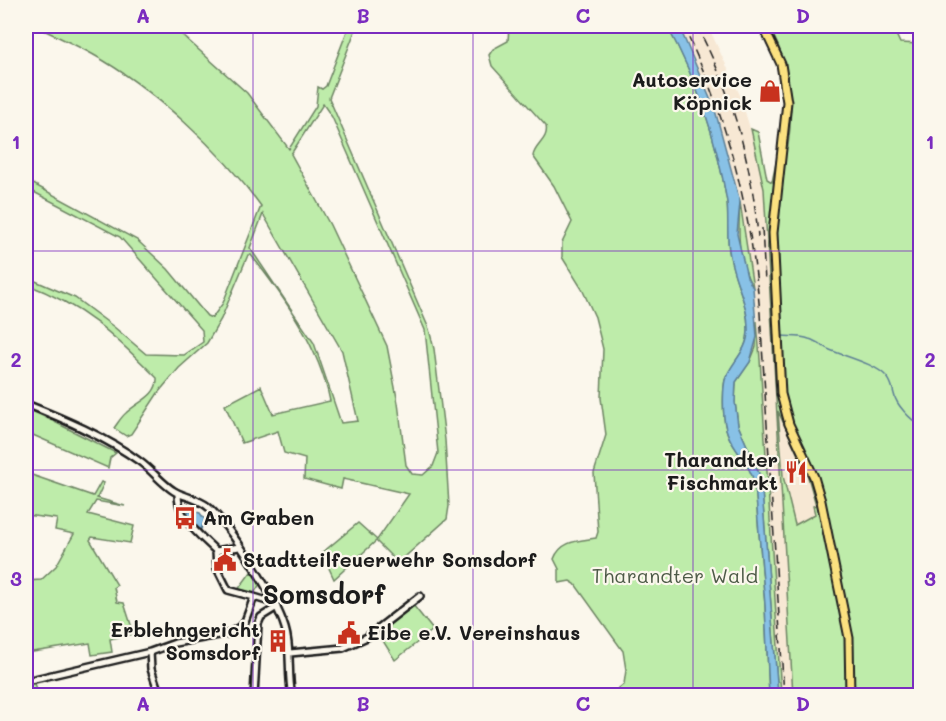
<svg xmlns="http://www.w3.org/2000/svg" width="946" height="721" font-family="Mali,sans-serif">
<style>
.built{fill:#f7e8d4}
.green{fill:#beecaa;stroke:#6d8463;stroke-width:1.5;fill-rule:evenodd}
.water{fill:#88c1e6;stroke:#5d7f95;stroke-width:1.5}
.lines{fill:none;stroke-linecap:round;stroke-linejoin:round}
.stream{stroke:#5d7f95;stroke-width:1.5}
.minor-casing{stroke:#1c1c1c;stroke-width:10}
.major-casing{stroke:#1c1c1c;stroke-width:11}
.minor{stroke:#fbf7ec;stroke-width:5}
.major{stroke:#fbe180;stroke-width:7}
.rail{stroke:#1c1c1c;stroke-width:1.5;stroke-dasharray:9 4.5;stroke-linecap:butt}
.grid{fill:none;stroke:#7b2cbf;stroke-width:1.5;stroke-opacity:0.55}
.labels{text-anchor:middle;stroke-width:4.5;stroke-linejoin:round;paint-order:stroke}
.poi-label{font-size:20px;font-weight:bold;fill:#1c1c1c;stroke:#fbf7ec;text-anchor:end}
.park-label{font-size:20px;fill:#4d5a47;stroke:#fbf7ec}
.district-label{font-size:26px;font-weight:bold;fill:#1c1c1c;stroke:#fbf7ec}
.neatline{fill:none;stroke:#7b2cbf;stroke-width:2}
.grid-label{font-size:20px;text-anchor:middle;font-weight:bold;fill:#7b2cbf}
</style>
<rect width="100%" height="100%" fill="#fbf7ec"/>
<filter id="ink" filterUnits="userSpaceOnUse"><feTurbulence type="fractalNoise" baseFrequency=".0167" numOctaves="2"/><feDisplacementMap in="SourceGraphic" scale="12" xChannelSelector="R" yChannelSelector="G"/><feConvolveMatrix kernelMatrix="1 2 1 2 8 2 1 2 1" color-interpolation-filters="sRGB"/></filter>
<g filter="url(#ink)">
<path class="built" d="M679,26H708L740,95L755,145L764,189L793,695H781L758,324L740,202L715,110Z
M777,408L808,477L816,505V514L795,525L783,476Z"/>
<path class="green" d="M35,26H172L247,93L289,149L316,106L318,87L322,89L326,86L349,26H357L329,98L429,329L434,349L445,440L449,506L447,519L398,563L376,541L334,579L322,553L358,523L377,540L409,494L343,479L341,489L304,479L305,459L284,453L278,431L242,443L225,405L261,386L273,414L330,401C319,347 285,298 251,255H248L221,319L207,343L179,368L158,393L131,434L126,436L114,428C118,423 121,417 126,413C137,402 158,396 157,378C114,335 84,306 26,284V277L75,298L114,327L146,354L184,355L203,342L202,330L120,237L26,188V180L137,240L168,269L207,316L212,318L223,303L261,206C221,151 152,87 92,54C74,44 54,35 35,26ZM323,104L332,117L425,330L438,453L433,466L423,475L412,474L406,465L398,403L387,346L330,225L291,154ZM263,214L342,351L358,421L341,423L314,343L250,248Z
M509,26H667C697,80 717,140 727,202C729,220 726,239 730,256C734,282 749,304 748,331C748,351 731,363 725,380C723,389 723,407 724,417C726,448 749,456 755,485L765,605L769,695H610L624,684L626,670L623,651L575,584L570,581L559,583V569L554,559C561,540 579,541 596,538L598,532L594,473L606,435L601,398L603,349L595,317L582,289L562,257V243L572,222L554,186L533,156C535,144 549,140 546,126L492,66L489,55L493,49L508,41Z
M768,26H892L900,43L920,44V695H793L764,189L751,129L758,132L767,179L772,182L780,144L788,146C794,105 790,62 768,26ZM778,411L808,477L816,505L813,506L815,514L795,525L783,476Z
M740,202L753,288C737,260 738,233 740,202Z
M757,321L760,359L781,695H778L761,479L738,425L735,402L736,382L750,362L756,347Z
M26,400L29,401L27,408L116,453L110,458L108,468L26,432Z
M26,473L93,496L101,482L104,483L97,498L125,506L96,501L88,514L134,526L130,543L92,537L90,540L117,585L114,587L117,602L124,603L134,634L110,639L112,652L92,655L90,643L26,653V581L41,580L56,566L74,534L55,530L57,519L26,515Z
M251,572L260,584L253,595L237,591Z
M413,605L433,630L395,660L378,633Z
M26,660L38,695H26Z"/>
<path class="water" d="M667,26H679L715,110L740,202L737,234L747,277L753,288L757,337L750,362L736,382L735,402L738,425L761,478L778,695H769L765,605L755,485C749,458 726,447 724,417C723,407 723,389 725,380C731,362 748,351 748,331C749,304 734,282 730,256C726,239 729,220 727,202C717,140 697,80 667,26Z
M192,511L200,513L205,520L201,529L192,526L186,512Z"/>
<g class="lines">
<path class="stream" d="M782,336C790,337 801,336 809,339C817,341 823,347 830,350C847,357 876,364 887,377C892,383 892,387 894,394C896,405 911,420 920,425
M773,337H774"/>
<g class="minor-casing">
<path id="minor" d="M26,404C64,419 106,437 139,461C152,470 161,483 174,491C184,497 197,498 207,506C230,525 276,598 285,628C292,650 287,673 292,696
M178,493C177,519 200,535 216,551L239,547
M216,551L217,568L228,590L254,597
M150,652L151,669L160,696
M290,653L343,648L367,637L420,596
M26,681L150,652L175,643L230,633L244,624L254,597L267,601L272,599
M254,696L258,624L261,617L277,607"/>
</g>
<g class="major-casing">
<path id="major" d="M763,26L781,64L787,102L773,233L781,394L789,424L814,477L821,501L849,638L850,696"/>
</g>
<use href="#minor" class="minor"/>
<use href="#major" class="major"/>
<path class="rail" d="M683,26C728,117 751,212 760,313L784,696
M697,26C732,94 752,161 758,237
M762,228L765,282"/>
</g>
</g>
<path class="grid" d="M253,26V696M473,26V696M693,26V696M26,251H920M26,470H920"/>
<defs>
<g id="shop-bare" transform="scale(1.8)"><path d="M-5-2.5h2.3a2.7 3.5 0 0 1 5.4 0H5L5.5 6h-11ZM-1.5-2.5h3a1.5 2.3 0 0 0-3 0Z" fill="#c8321e" stroke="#fbf7ec" stroke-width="2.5" paint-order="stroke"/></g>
<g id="restaurant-bare" transform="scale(1.8)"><path d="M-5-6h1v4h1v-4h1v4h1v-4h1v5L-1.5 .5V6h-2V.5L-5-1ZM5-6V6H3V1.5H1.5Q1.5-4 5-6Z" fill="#c8321e" stroke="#fbf7ec" stroke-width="2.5" paint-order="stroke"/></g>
<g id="bus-bare" transform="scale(1.8)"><path d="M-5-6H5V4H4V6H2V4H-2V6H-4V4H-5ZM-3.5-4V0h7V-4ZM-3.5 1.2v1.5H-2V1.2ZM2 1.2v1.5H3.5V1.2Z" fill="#c8321e" stroke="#fbf7ec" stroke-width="2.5" paint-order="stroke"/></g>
<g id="civic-bare" transform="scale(1.8)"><path d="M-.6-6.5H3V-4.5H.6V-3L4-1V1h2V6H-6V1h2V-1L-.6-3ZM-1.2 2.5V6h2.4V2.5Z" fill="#c8321e" stroke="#fbf7ec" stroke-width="2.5" paint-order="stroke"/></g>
<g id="building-bare" transform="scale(1.8)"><path d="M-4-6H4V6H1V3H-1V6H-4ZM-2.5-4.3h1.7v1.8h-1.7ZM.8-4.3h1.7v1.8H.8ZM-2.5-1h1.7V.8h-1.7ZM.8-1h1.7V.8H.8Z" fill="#c8321e" stroke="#fbf7ec" stroke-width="2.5" paint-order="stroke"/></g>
</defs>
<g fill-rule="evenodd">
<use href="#shop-bare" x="770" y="91"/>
<use href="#restaurant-bare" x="796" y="472"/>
<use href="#bus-bare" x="185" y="518"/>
<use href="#civic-bare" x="225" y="560"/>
<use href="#civic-bare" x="349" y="633"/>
<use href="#building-bare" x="278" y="641"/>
</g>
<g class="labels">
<g class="poi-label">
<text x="752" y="87">Autoservice<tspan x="752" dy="23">Köpnick</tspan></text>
<text x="778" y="467">Tharandter<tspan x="778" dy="23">Fischmarkt</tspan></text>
<text x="203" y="525" text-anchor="start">Am Graben</text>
<text x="243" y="567" text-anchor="start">Stadtteilfeuerwehr Somsdorf</text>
<text x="260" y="637">Erblehngericht<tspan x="260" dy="23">Somsdorf</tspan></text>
<text x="367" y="640" text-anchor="start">Eibe e.V. Vereinshaus</text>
</g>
<g class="park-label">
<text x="675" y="583">Tharandter Wald</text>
</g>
<g class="district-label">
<text x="324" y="604">Somsdorf</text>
</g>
</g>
<rect width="946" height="721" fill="none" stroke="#fbf7ec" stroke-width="66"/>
<rect x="33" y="33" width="880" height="655" class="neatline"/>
<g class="grid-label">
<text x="143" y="23">A</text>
<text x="363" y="23">B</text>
<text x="583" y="23">C</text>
<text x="803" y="23">D</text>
<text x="16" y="149">1</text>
<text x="930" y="149">1</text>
<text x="16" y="367">2</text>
<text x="930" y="367">2</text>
<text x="16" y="586">3</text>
<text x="930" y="586">3</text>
<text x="143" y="711">A</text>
<text x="363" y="711">B</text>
<text x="583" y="711">C</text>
<text x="803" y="711">D</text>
</g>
</svg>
